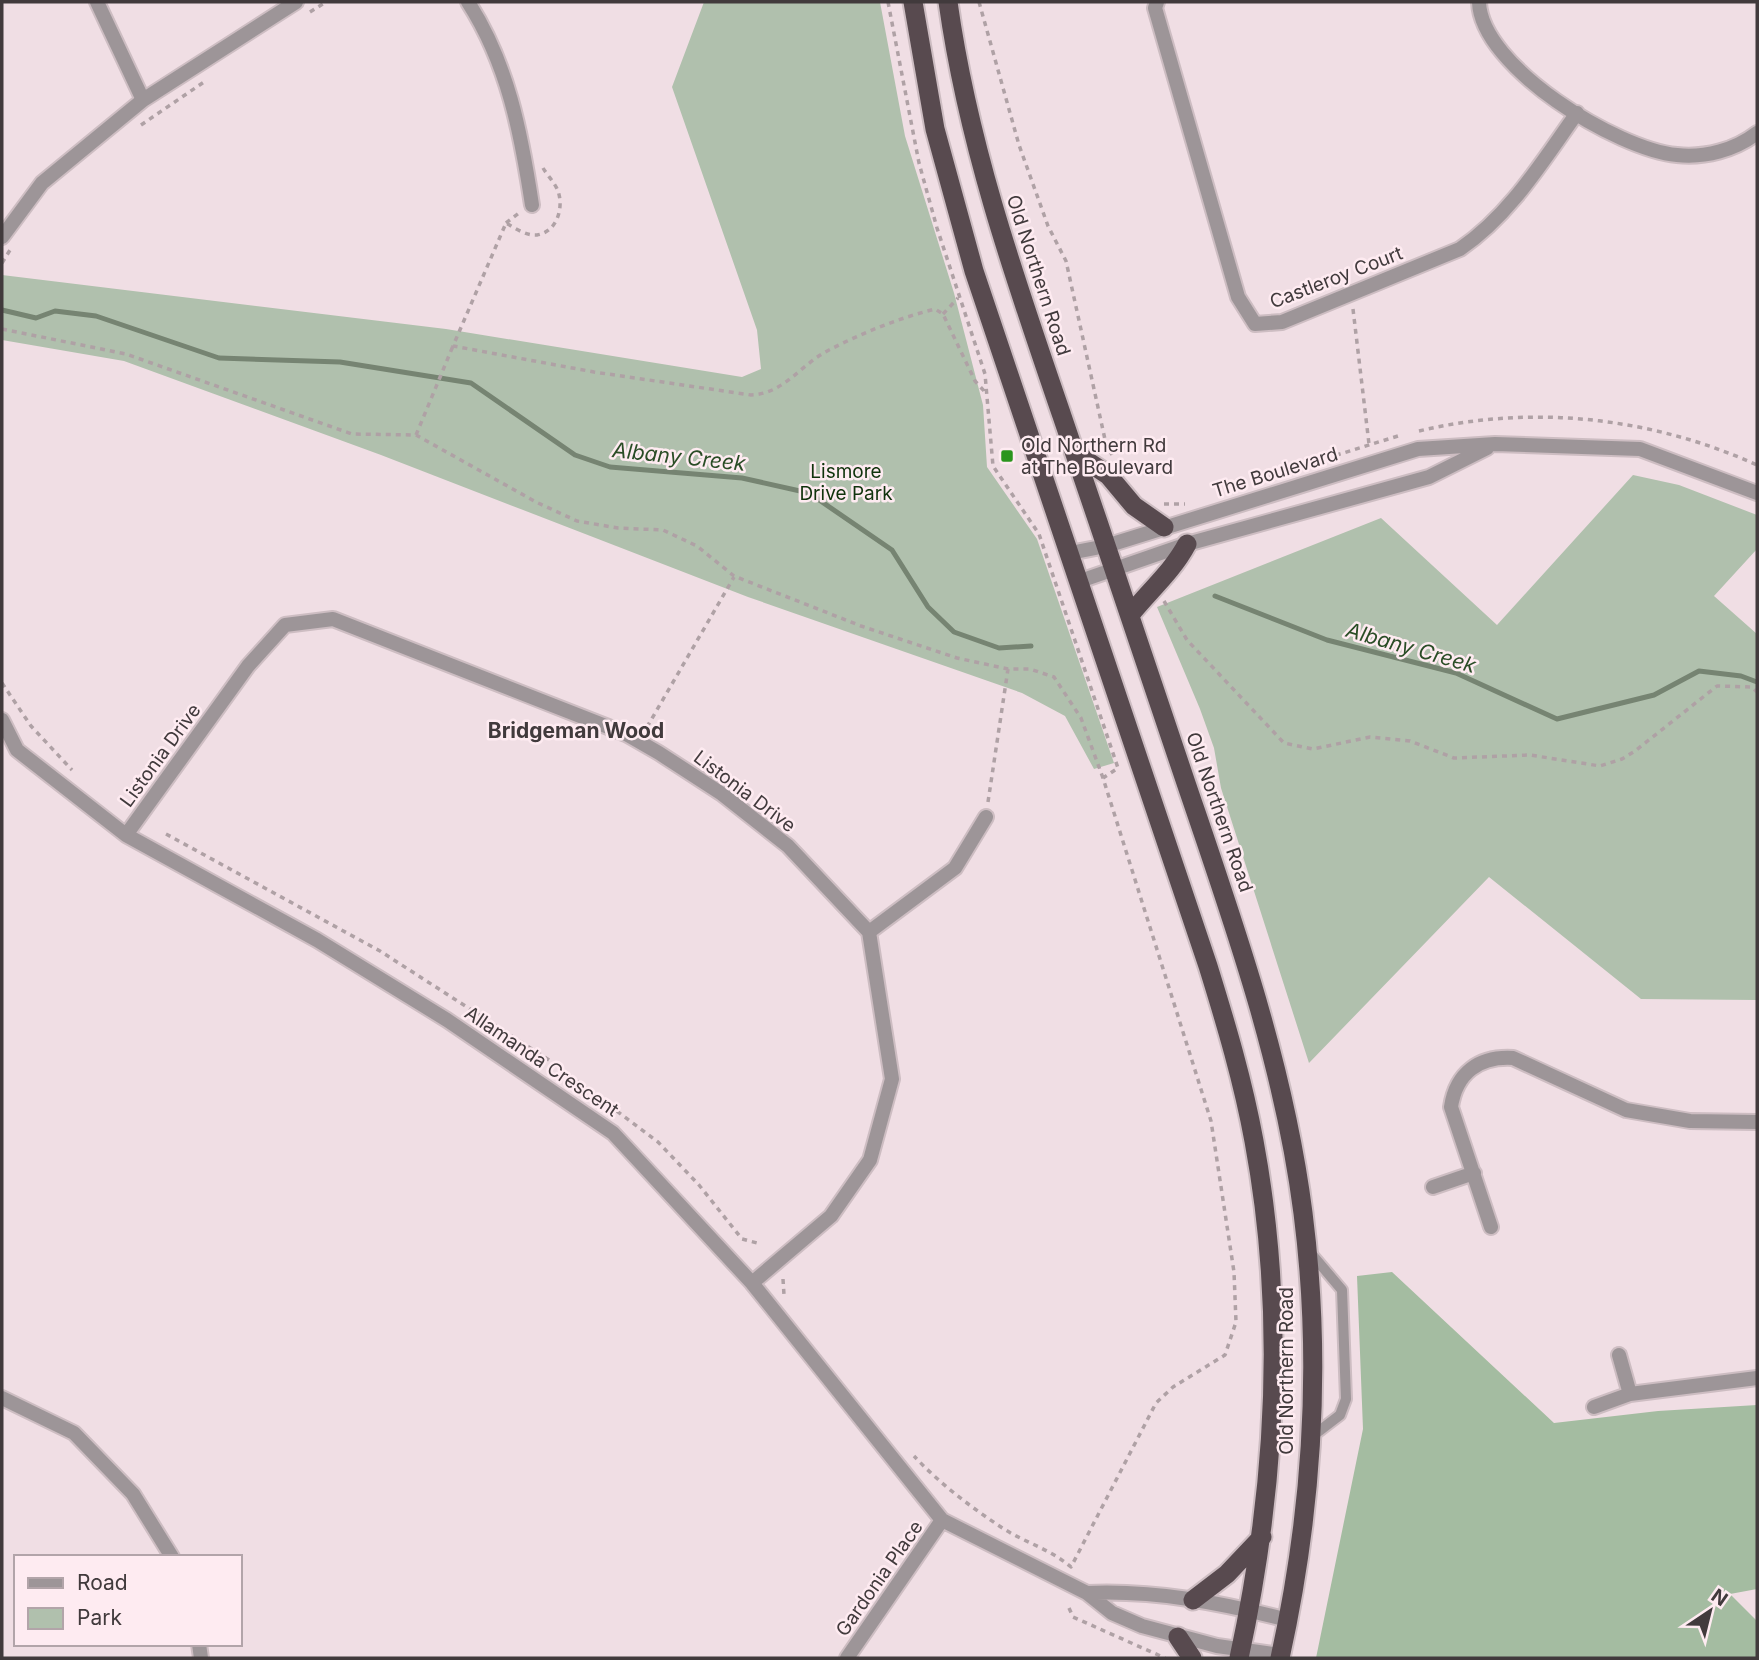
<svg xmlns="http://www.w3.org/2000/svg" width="1759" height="1660" font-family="Inter,sans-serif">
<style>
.green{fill:#b0c0ad}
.forest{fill:#a4bca1}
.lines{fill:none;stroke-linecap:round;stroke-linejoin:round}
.stream{stroke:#768472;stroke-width:5}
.service-casing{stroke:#cdbdc2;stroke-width:14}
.minor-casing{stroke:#cdbdc2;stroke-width:18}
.tertiary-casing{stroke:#cdbdc2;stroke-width:18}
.trunk-casing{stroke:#cdbdc2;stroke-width:23}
.path{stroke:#afa1a5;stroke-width:3.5;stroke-dasharray:5 5;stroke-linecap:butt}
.service{stroke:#9d9598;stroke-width:10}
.minor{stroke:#9d9598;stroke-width:14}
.tertiary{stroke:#9d9598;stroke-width:14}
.trunk{stroke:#584a4f;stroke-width:19}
.poi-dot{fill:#2a951d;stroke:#feebf1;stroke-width:2.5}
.labels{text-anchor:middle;stroke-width:5;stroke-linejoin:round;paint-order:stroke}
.street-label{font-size:19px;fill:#413a3c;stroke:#feebf1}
.poi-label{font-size:19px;fill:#413a3c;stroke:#feebf1;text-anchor:start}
.park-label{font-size:19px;fill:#10330c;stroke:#feebf1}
.water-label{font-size:21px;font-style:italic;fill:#2a4d26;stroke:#feebf1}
.neighbourhood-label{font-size:21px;font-weight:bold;fill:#413a3c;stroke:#feebf1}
</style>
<rect width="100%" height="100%" fill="#f0dee4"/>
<path class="green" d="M704,2H880L905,136L954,293L983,405L987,467L1037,539L1114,763L1094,769L1065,716L1022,693L748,597L381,455L124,361L2,340V275L446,329L742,377L761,369L757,330L672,87Z
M1633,475L1679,485L1757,515V549L1714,596L1757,634V1000L1641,999L1489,877L1309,1063L1221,788L1214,748L1200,709L1157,607L1381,518L1497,625Z"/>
<path class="forest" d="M1392,1272L1554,1423L1658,1411L1757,1405V1589L1730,1594L1757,1621V1658H1316L1363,1429L1357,1276Z"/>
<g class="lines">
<path class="stream" d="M2,310L36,318L55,311L96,316L219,358L340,362L471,383L575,455L610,467L742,478L809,493L892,550L928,607L954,632L999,648L1031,646
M1215,596L1327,640L1456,673L1557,719L1654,695L1699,671L1741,676L1757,682"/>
<g class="service-casing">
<path id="service" d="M1309,1251L1342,1290L1346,1399L1340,1415L1310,1438"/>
</g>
<g class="minor-casing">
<path id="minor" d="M97,2L143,100
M468,2C508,64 521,133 532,205
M1157,2L1155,8L1238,297L1255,324L1282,322L1460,249C1510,215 1542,162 1577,113
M1479,2C1481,67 1618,150 1677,155C1705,158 1735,150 1757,133
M2,237L42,183L143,100L296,2
M2,720L17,750L126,835L317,940L447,1020L613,1133L752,1283L942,1520L1087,1593L1112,1613L1142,1626L1217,1646L1281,1655
M126,835L248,666L285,625L333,619L626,734L659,753L722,794L788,846L869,932L892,1079L870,1160L831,1216L752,1283
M869,932L955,868L986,817
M1433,1187L1474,1173
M1491,1227L1451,1107C1456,1073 1479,1056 1513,1058L1626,1110L1690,1121L1757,1122
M1630,1394L1757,1378
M2,1398L74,1433L133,1494L172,1557
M1594,1407L1630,1394L1619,1355
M1087,1593C1156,1590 1222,1603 1288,1620
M199,1644L201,1658
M847,1658L942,1520"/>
</g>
<g class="tertiary-casing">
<path id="tertiary" d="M1070,553L1106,546L1418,449L1495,444L1640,449L1757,493
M1080,581L1187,544L1429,477L1487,448"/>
</g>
<g class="trunk-casing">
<path id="trunk" d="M913,2L935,129L974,271L1208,966C1226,1024 1243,1081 1254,1141C1286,1313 1276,1488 1239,1658
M948,2C968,145 1015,279 1062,416C1104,538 1144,660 1186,783C1234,924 1284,1064 1303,1213C1322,1361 1312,1513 1280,1658
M1075,453L1108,475L1134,506L1164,527
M1130,615C1149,591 1172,572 1187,544
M1193,1600L1227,1574L1262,1537
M1178,1637L1192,1658"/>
</g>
<path class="path" d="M888,2L919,163L937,228L985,374L993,466L1039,534L1118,768L1103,778L1211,1121L1234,1272L1236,1322L1225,1355L1173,1387L1156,1403L1071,1567C1050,1549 1026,1543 1004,1529C972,1508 940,1484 914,1456
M979,2L1019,145L1048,226L1066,261L1106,444L1112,455
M310,12L326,2
M141,125L204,82
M543,168C547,175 555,183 558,191C564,208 557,232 537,235C526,236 515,228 506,223L453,346L594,372L751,395C784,394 801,364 829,350C862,333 899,318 935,309L943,314L975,381L985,392
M506,223L519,213
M2,263L10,250
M1353,309L1369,444
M943,314L958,298
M2,329L126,354L352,434L416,435L536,502L577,521L618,528L663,530L697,546L734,576L861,626L957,658L1008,669H1030L1054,677L1081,718L1103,778
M1419,431C1532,404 1651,417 1757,465
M416,435L453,346
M1269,476L1398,436
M1164,504H1185
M1164,601L1187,640L1284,743L1313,749L1370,737L1410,741L1454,758L1530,755L1600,766L1622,759L1635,751L1717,686L1752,687L1757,692
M2,683L31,726L72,770
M647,727L734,577
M988,802L1008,669
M166,834L380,951L549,1060L658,1142L699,1185L742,1239L761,1244
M783,1279L784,1295
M1069,1608L1073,1617L1165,1658"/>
<use href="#service" class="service"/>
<use href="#minor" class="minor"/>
<use href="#tertiary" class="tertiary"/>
<use href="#trunk" class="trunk"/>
</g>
<rect class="poi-dot" x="1000" y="449" width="14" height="14" rx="3.5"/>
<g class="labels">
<g class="street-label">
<text transform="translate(1039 275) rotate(72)" y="7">Old Northern Road</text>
<text transform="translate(1336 277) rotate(-21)" y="7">Castleroy Court</text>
<text transform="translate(1275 472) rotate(-17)" y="7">The Boulevard</text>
<text transform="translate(160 755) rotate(-54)" y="7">Listonia Drive</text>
<text transform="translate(745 791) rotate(37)" y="7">Listonia Drive</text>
<text transform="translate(1220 812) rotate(71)" y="7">Old Northern Road</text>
<text transform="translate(542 1061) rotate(34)" y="7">Allamanda Crescent</text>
<text transform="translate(1286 1371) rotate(-90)" y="7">Old Northern Road</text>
<text transform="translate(879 1578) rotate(-55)" y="7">Gardonia Place</text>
</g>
<g class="poi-label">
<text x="1021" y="452">Old Northern Rd<tspan x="1021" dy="22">at The Boulevard</tspan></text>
</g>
<g class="park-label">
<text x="846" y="478">Lismore<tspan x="846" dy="22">Drive Park</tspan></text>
</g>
<g class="water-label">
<text transform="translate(679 457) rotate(6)" y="7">Albany Creek</text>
<text transform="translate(1411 648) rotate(16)" y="7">Albany Creek</text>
</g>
<g class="neighbourhood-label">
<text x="576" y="738">Bridgeman Wood</text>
</g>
</g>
<rect width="1759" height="1660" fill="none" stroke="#413a3c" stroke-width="7"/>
<rect x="14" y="1555" width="228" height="91" fill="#feebf1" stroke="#b2a4a9" stroke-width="2"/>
<rect x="28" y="1578" width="35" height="10" fill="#9d9598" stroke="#b2a4a9" stroke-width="2"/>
<text x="77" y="1590" font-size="21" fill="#413a3c">Road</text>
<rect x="28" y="1608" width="35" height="21" fill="#b0c0ad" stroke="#b2a4a9" stroke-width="2"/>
<text x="77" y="1625" font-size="21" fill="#413a3c">Park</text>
<g transform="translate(1710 1611) rotate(35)" stroke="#feebf1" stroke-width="5" paint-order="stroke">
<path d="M0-5L12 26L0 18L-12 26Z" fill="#413a3c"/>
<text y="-10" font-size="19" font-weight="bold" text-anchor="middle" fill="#413a3c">N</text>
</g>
</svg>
